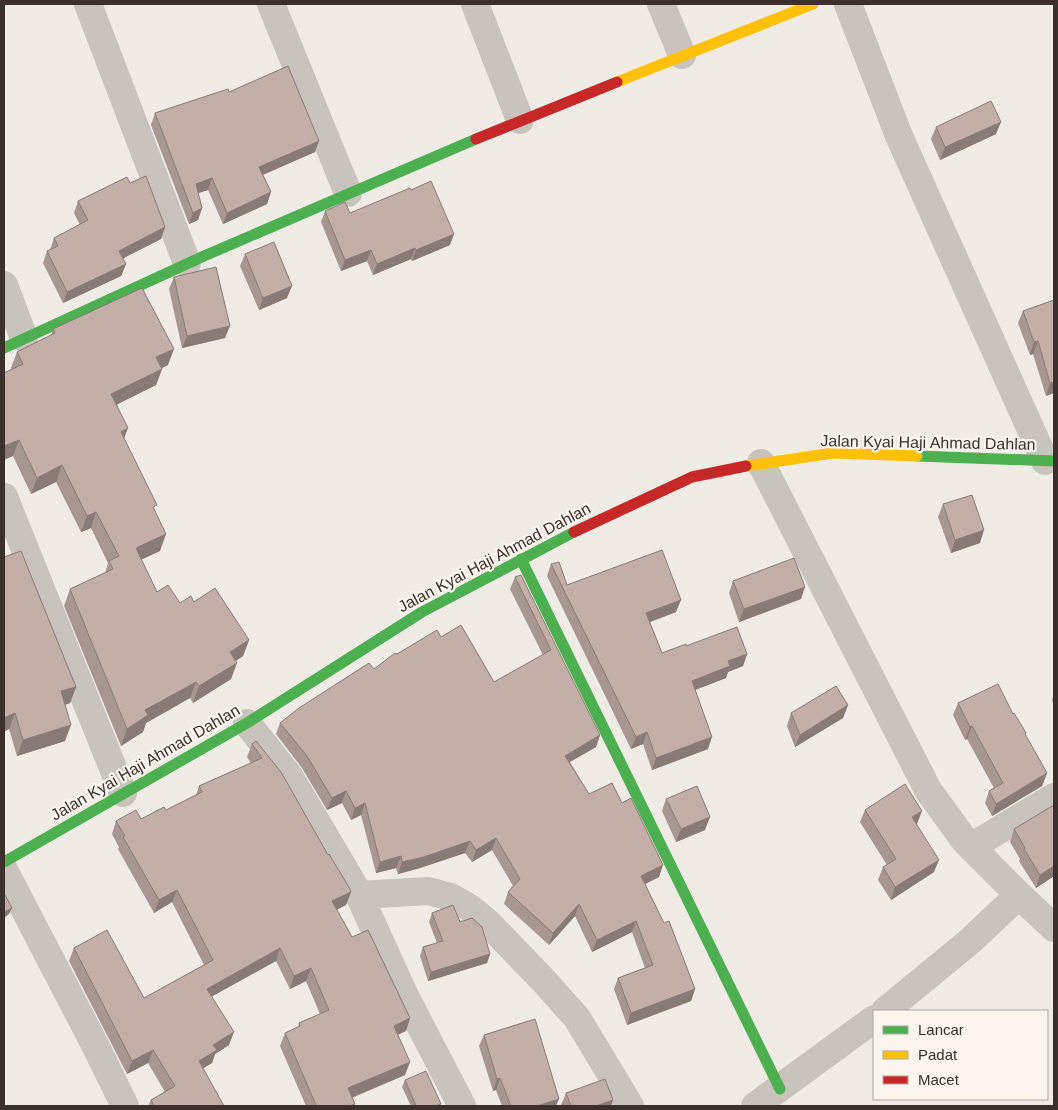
<svg xmlns="http://www.w3.org/2000/svg" width="1058" height="1110" font-family="Arial,sans-serif">
<style>
.lines{fill:none;stroke-linecap:round;stroke-linejoin:round}
.street{stroke:#c9c3be;stroke-width:28}
.fast{stroke:#4caf50;stroke-width:11}
.slow{stroke:#ffc107;stroke-width:11}
.jam{stroke:#c62828;stroke-width:11}
.wall{fill:#a89690}
.shaded-wall{fill:#887a75}
.building{fill:#c3afa7;stroke:#887a75}
.labels{text-anchor:middle;stroke-width:4.5;stroke-linejoin:round;paint-order:stroke}
.street-label{font-size:16px;fill:#3b302b;stroke:#fbf5ee}
</style>
<rect width="100%" height="100%" fill="#f0ebe5"/>
<g class="lines">
<path class="street" d="M88,4L187,263
M271,4L348,193
M475,4L520,120
M661,4L682,55
M848,4L899,136L1045,461
M4,285L24,338
M761,463L928,790L965,841L1019,895L1054,928
M4,497L123,793
M247,723L289,776L346,872L359,895L405,996L462,1106
M971,847L1054,797
M4,870L94,1043L125,1106
M359,895L428,891L451,897L470,908L488,923L543,980L577,1018L630,1106
M885,1011L969,942L1019,895
M755,1106L874,1019"/>
<path class="fast" d="M4,348L204,256L476,139
M917,456L1054,461
M521,559L780,1089
M4,862L247,723L422,612L574,532"/>
<path class="slow" d="M617,82L813,4
M746,466L833,453L917,456"/>
<path class="jam" d="M476,139L617,82
M574,532L692,477L746,466"/>
</g>
<path class="wall" d="M229,92L315,152L263,175L271,192L267,204L223,224L208,190L198,193L202,208L198,220L189,224L151,125L155,113Z
M936,127L996,134L940,160L931,139Z
M130,183L165,227L161,239L123,258L126,264L121,276L63,303L43,263L47,251L50,250L54,238L80,225L74,213L78,201Z
M325,211L350,213L450,245L412,261L411,259L373,275L367,261L341,271L321,222Z
M245,254L287,298L259,310L240,266Z
M174,277L225,338L182,348L169,289Z
M1054,300V393L1046,396L1033,354L1030,355L1018,323L1023,311Z
M53,329L168,365L162,368V369L156,385L117,404L124,439L155,511L160,551L141,559L157,592L180,603L194,602L249,640L243,656L236,661L231,679L193,703L190,698L146,723L143,732L121,746L64,606L70,589L105,573L108,563L91,528L81,532L56,482L31,494L13,456L12,370L11,368L17,352L51,335Z
M943,504L980,543L951,553L938,517Z
M4,557L76,687L70,703L65,705V741L17,756L9,729Z
M551,564L567,585L676,612L650,622L662,653L686,646L747,654L743,666L728,672L726,678L695,690L708,749L652,770L643,744L631,749L547,576Z
M515,577L600,735L596,747L570,762L589,794L659,877L645,884L695,989L691,1001L627,1025L614,989L618,978L645,968L632,932L592,952L575,916L549,945L504,904L508,892L513,886L492,850L472,862L465,853L420,868L398,874L396,868L376,873L361,815L351,820L342,803L327,810L302,768L276,734L280,723L374,669L397,654L441,637L494,682L543,655L510,589Z
M733,581L801,599L739,622L729,593Z
M1054,693V707L1052,700Z
M958,703L1013,714L1047,773L1042,786L992,816L985,803L989,791L994,788L967,739L965,740L953,715Z
M848,705L843,718L795,747L787,726L791,713Z
M252,744L328,855L351,892L346,905L337,910L352,937L410,1018L406,1031L398,1035L405,1075L352,1098L354,1106H306L280,1046L285,1033L298,1027L299,1023L320,1014L306,981L290,989L276,961L212,996L229,1045L215,1054L212,1063L203,1068L224,1106H148L151,1100L165,1092L148,1063L127,1074L69,961L74,948L144,998L204,965L172,902L154,913L118,849L119,847L112,834L116,821L141,819L166,810L196,795L199,786L251,763L247,757Z
M666,799L705,830L676,842L662,811Z
M1054,805V876L1036,888L1019,861L1020,859L1010,842L1014,829Z
M865,810L917,824L934,872L891,900L878,880L883,867L887,865L860,822Z
M432,913L460,922L490,954L487,963L428,981L420,956L423,947L437,943L429,922Z
M484,1035L556,1106H502L496,1090L493,1091L479,1046Z
M405,1080L441,1104L440,1106H411L402,1087Z
M566,1093L613,1100L611,1106H562L561,1105Z"/>
<path class="shaded-wall" d="M1001,122L996,134L940,160L945,147Z
M319,141L315,152L255,178L259,167Z
M212,178L208,190L192,195L196,184Z
M271,192L267,204L223,224L227,213Z
M202,208L198,220L189,224L193,213Z
M165,227L161,239L114,263L119,251Z
M454,234L450,245L412,261L416,250Z
M415,248L411,259L373,275L377,264Z
M371,250L367,261L341,271L345,260Z
M126,264L121,276L63,303L67,292Z
M292,286L287,298L259,310L263,298Z
M230,326L225,338L182,348L187,336Z
M1038,341L1033,354L1030,355L1034,342Z
M174,349L168,365L151,373L156,357Z
M162,369L156,385L106,410L111,394Z
M1054,382V393L1046,396L1050,383Z
M128,428L122,444L121,432Z
M19,440L13,456L4,460V446Z
M62,465L56,482L31,494L37,478Z
M96,512L91,528L81,532L87,516Z
M984,530L980,543L951,553L955,540Z
M166,534L160,551L130,565L136,548Z
M805,587L801,599L739,622L744,609Z
M681,600L676,612L642,625L646,613Z
M249,640L243,656L224,668L230,652Z
M747,654L743,666L728,672L726,678L687,693L692,681L728,661Z
M237,663L231,679L193,703L199,686Z
M196,682L190,698L146,723L143,732L121,746L127,729L145,710Z
M76,687L70,703L55,708L61,691Z
M848,705L843,718L795,747L800,735Z
M15,713L9,729L4,732V718Z
M71,725L65,741L17,756L23,740Z
M972,726L967,739L965,740L970,727Z
M647,732L643,744L631,749L636,737Z
M600,735L596,747L561,767L565,756Z
M712,737L708,749L652,770L656,758Z
M1047,773L1042,786L992,816L996,804Z
M346,791L342,803L327,810L332,798Z
M365,803L361,815L351,820L355,808Z
M922,811L917,824L908,830L912,817Z
M710,817L705,830L676,842L681,829Z
M496,838L492,850L472,862L476,850Z
M470,841L465,853L420,868L398,874L402,862Z
M401,856L396,868L376,873L380,862Z
M939,860L934,872L891,900L895,887Z
M663,865L659,877L637,888L641,876Z
M1054,866V876L1036,888L1040,875Z
M177,890L172,902L154,913L159,900Z
M351,892L346,905L327,914L332,901Z
M579,904L575,916L549,945L553,933Z
M12,908L9,914L4,918V912Z
M636,921L632,932L592,952L597,940Z
M280,948L276,961L202,1002L207,989Z
M490,954L487,963L428,981L431,972Z
M311,968L306,981L290,989L294,976Z
M695,989L691,1001L627,1025L631,1013Z
M410,1018L406,1031L389,1038L394,1026Z
M234,1032L229,1045L215,1054L212,1063L194,1074L199,1061L213,1045Z
M153,1050L148,1063L127,1074L132,1061Z
M410,1062L405,1075L343,1101L348,1088Z
M500,1078L496,1090L493,1091L497,1079Z
M559,1099L556,1106H537Z
M613,1100L611,1106H596Z"/>
<path class="building" d="M288,66L319,141L259,167L271,192L227,213L212,178L196,184L202,208L193,213L155,113L228,89L229,92Z
M991,101L1001,122L945,147L936,127Z
M146,176L165,227L119,251L126,264L67,292L47,251L58,246L54,238L88,220L78,201L127,177L130,183Z
M431,181L454,234L416,250L415,248L377,264L371,250L345,260L325,211L345,202L350,213L410,188L411,190Z
M274,242L292,286L263,298L245,254Z
M216,267L230,326L187,336L174,277Z
M142,288L174,349L156,357L162,369L111,394L128,428L121,432L157,505L153,507L166,534L136,548L157,592L168,585L180,603L191,596L194,602L215,588L249,640L230,652L237,663L199,686L196,682L145,710L148,715L127,729L70,589L113,569L109,561L119,556L96,512L87,516L62,465L37,478L19,440L4,446V373L23,364L17,352L55,333L53,329Z
M1054,300V382L1050,383L1038,341L1034,342L1023,311Z
M972,495L984,530L955,540L943,504Z
M662,550L681,600L646,613L662,653L686,644V646L737,627L747,654L728,661L730,666L692,681L712,737L656,758L647,732L636,737L551,564L559,562L567,585Z
M21,551L76,687L61,691L71,725L23,740L15,713L4,718V557Z
M794,558L805,587L744,609L733,581Z
M521,575L600,735L565,756L589,794L612,783L622,803L631,798L663,865L641,876L664,923L669,921L695,989L631,1013L618,978L653,965L636,921L597,940L579,904L553,933L508,892L520,879L496,838L476,850L470,841L424,857L402,862L401,856L380,862L365,803L355,808L346,791L332,798L307,756L280,723L299,708L369,663L374,669L395,653L397,654L437,630L441,637L461,625L494,682L551,650L515,577Z
M998,684L1013,714L1014,713L1026,733L1025,734L1047,773L996,804L989,791L1003,783L972,726L970,727L958,703Z
M836,686L848,705L800,735L791,713Z
M256,741L281,772L328,855L329,854L350,889L351,892L332,901L352,937L368,930L410,1018L394,1026L410,1062L348,1088L355,1104L350,1106H314L316,1105L285,1033L300,1026L299,1023L329,1010L311,968L294,976L280,948L207,989L234,1032L213,1045L217,1050L199,1061L224,1106H154L151,1100L175,1086L153,1050L132,1061L74,948L107,930L144,998L213,960L177,890L159,900L123,837L125,836L116,821L136,810L141,819L164,807L166,810L202,792L199,786L262,758L252,744Z
M905,784L922,811L912,817L939,860L895,887L883,867L896,859L865,810Z
M697,786L710,817L681,829L666,799Z
M1054,805V866L1040,875L1024,849L1025,848L1014,829Z
M4,893L12,908L4,912Z
M453,905L460,922L472,918L482,927L490,954L431,972L423,947L443,941L432,913Z
M535,1019L559,1099L537,1106H511L500,1078L497,1079L484,1035Z
M426,1071L441,1104L435,1106H416L405,1080Z
M605,1079L613,1100L596,1106H571L566,1093Z"/>
<g class="labels">
<g class="street-label">
<text transform="translate(928 442) rotate(1)" y="6">Jalan Kyai Haji Ahmad Dahlan</text>
<text transform="translate(494 557) rotate(-28)" y="6">Jalan Kyai Haji Ahmad Dahlan</text>
<text transform="translate(145 762) rotate(-30)" y="6">Jalan Kyai Haji Ahmad Dahlan</text>
</g>
</g>
<rect width="1058" height="1110" fill="none" stroke="#3b302b" stroke-width="10"/>
<rect x="873" y="1010" width="175" height="90" fill="#fbf5ee" stroke="#aea6a0"/>
<rect x="883" y="1026" width="25" height="8" fill="#4caf50" stroke="#aea6a0"/>
<text x="918" y="1035" font-size="15" fill="#3b302b">Lancar</text>
<rect x="883" y="1051" width="25" height="8" fill="#ffc107" stroke="#aea6a0"/>
<text x="918" y="1060" font-size="15" fill="#3b302b">Padat</text>
<rect x="883" y="1076" width="25" height="8" fill="#c62828" stroke="#aea6a0"/>
<text x="918" y="1085" font-size="15" fill="#3b302b">Macet</text>
</svg>
